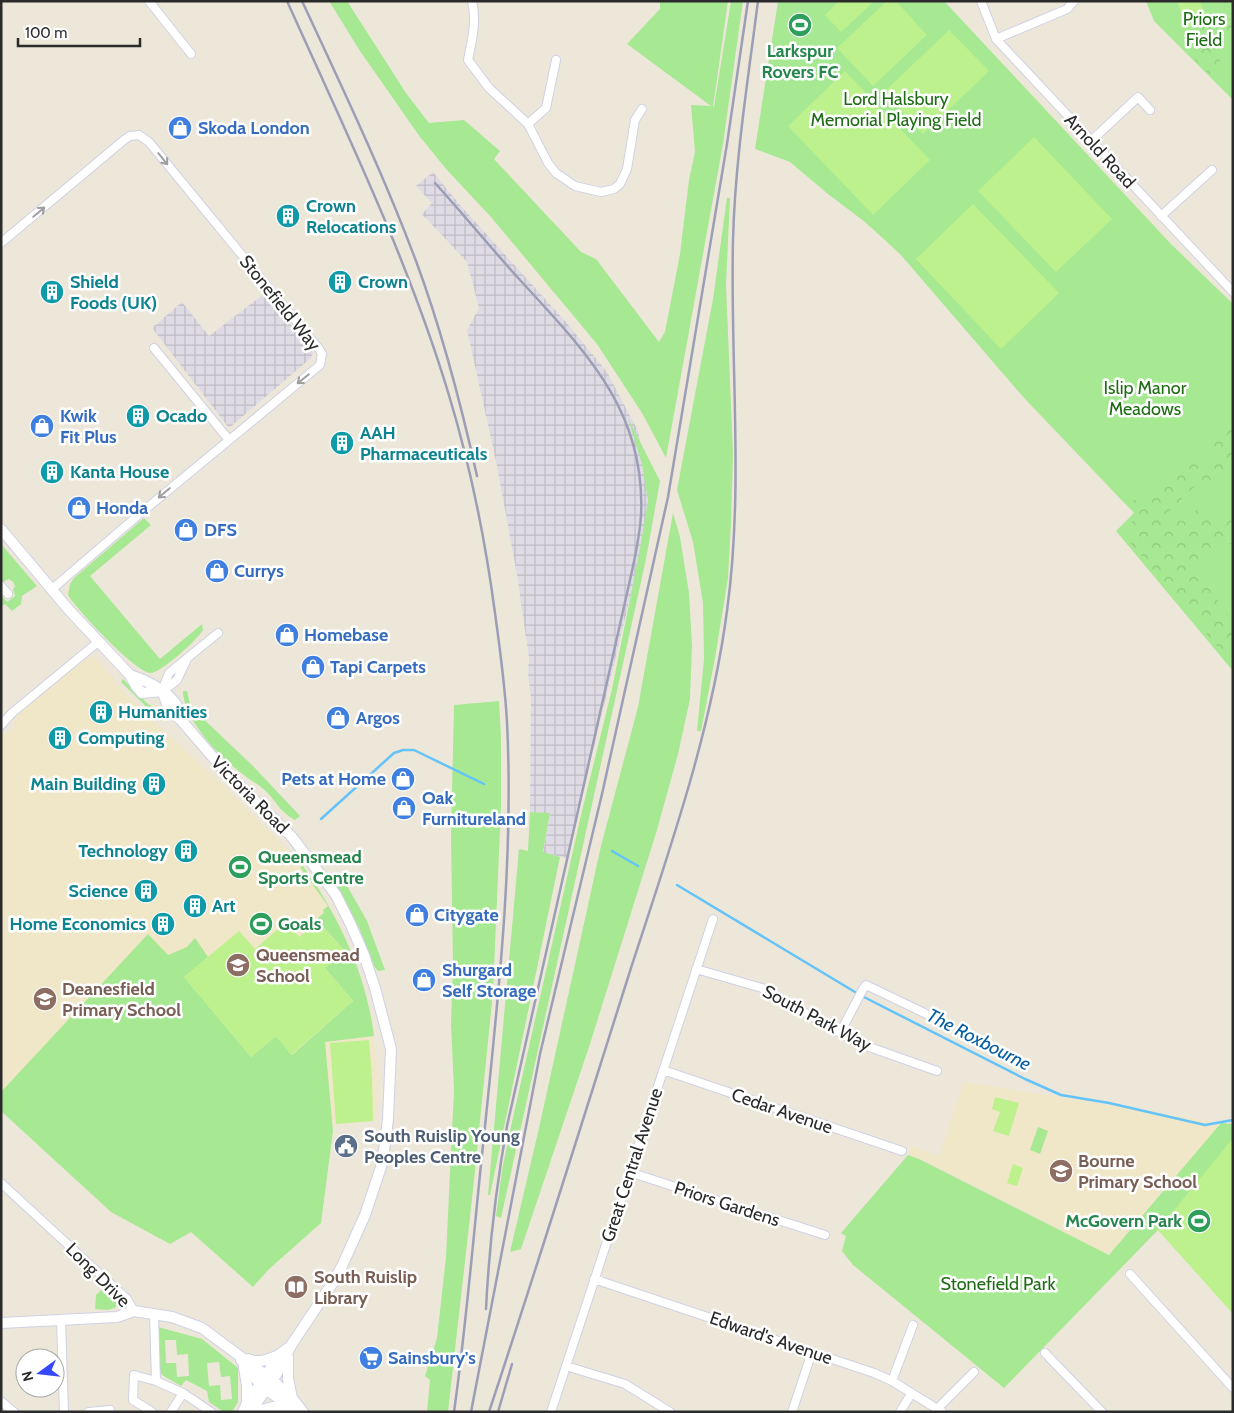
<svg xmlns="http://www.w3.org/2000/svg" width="1234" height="1413" font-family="Cabin,sans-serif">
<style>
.industrial{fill:url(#industrial-grid)}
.education{fill:#f0e7c8}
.green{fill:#a7e892;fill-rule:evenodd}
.forest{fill:url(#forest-crowns)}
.pitch{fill:#bdf18d}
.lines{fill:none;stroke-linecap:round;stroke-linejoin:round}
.stream{stroke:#64c3f8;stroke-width:2.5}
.minor-casing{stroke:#cfd1e4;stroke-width:10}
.tertiary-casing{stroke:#cfd1e4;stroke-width:12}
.minor{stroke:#fff;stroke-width:8}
.tertiary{stroke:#fff;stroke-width:10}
.rail{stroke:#9c9eb6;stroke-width:2.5}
.oneway{stroke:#9f9f9f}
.labels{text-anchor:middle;stroke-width:5;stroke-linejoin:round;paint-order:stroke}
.park-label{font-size:18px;fill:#1e6c14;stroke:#fff}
.leisure-label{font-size:18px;font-weight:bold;fill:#27864d;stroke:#fff;text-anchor:start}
.shop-label{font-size:18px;font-weight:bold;fill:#366cbe;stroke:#fff;text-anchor:start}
.street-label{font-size:18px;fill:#2a2a2a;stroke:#fff}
.culture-label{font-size:18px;font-weight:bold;fill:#0d838f;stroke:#fff;text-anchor:start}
.education-label{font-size:18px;font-weight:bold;fill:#785e54;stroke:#fff;text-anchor:start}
.service-label{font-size:18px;font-weight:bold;fill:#4e5e75;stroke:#fff;text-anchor:start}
.water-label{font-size:19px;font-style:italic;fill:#035ea4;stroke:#fff}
</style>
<defs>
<pattern id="industrial-grid" width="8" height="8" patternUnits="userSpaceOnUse" patternTransform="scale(1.25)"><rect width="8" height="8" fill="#dfdbe5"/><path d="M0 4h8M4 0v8" fill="none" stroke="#c0bcc5"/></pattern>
<pattern id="forest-crowns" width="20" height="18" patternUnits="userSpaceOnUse" patternTransform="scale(1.25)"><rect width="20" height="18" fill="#a7e892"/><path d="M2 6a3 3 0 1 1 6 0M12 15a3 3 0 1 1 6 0" fill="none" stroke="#90c77e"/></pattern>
</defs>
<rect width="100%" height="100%" fill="#ede7da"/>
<path class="industrial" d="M433,172L460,205L566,322L607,372L638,431L646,468L648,505L636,573L567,858L543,853L550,814L530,812L531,698L528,673L529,658L517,575L496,461L467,330L479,308L467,262L422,214L432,203L416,186Z
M265,293L313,352L311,358L229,428L152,328L182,302L209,336Z"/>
<path class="education" d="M92,656L99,661L120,687L157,724L235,797L303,866L337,919L362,980L367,1000L372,1021L378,1081L376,1121L333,1125V1131L321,1223L268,1270L253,1287L191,1232L170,1244L111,1212L1,1111V732L7,734L15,726L13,719L14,717L84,660Z
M964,1082L1221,1123L1109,1255L986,1192L919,1159L908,1155L911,1146L939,1156Z"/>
<path class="green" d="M329,1H347L406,93L429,123L464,120L500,151L494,159L581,252L596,259L659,342L665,332L680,254L689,180L695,152L691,105L711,106L627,44L660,9V1H728L713,107H714L731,1H743L723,144L666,458L642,413L597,344L491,217L447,170L420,137L360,51Z
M778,1H944L1171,244L1233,304V671L1116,531L1134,513L1025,399L900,254L865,222L828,194L790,162L755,149Z
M1146,1H1233V100L1154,21Z
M727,198H730L726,285L733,453L731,523L728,578L715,658L701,731H697L704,659L703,603L693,542L677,490L713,299Z
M628,418L660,481L646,559L501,1218L496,1216L502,1170L512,1122L581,815L612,689L639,554L648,501L642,464Z
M673,513L680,537L689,593L692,646L690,699L678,754L657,830L590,1044L521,1249L510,1252L539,1128L601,846L638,707Z
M144,518L151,525L90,576L160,659L202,624L203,630C197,640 162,672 151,673C137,674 76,609 68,595L70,584L74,578Z
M1,544L37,586L22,596L21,604L12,611L5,604L1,607V595L7,602L15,596L13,590L15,586L13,582L9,579L3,582L1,580Z
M123,679L148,704L166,715L161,721L121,682Z
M183,691H187L190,704L194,710L253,766L300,816L295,820C277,810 276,799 262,788C255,782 247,778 240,772C219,757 183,718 183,691Z
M499,701L501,737V807L493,992L473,1190L448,1412H427L430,1380L425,1376L437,1338L446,1257L454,1090L451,1024L453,964L451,839L454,705Z
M530,812L550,813L543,852L560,857L490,1195H488L519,849L528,851Z
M303,866C339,917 366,973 374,1036L325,1042L333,1131L321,1223L268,1270L253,1287L191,1232L170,1244L111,1212L1,1111V1092L148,934L168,955L187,947L195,938L208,957L184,977L251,1057L276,1036L292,1055L353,1001L325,968L344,950L316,919L324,913L323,910L328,906L300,867Z
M341,875L367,921L385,970L378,971L374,966L360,930L337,887V880Z
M1221,1123L1233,1124V1139L1204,1281L1158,1230L1004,1388L853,1265L842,1251L846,1236L841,1233L908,1155L919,1159L1109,1255Z
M1038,1127L1048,1131L1040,1154L1030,1150Z
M103,1288L115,1300L117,1306C112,1311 103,1310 95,1309L96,1295Z
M158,1327L202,1339L238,1368V1402L232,1412H224L209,1402L207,1391L186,1380L181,1386L162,1375L159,1368ZM165,1340H176L177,1355L188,1354L189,1376L177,1377L176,1363H166ZM219,1362L221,1377L230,1376L232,1399L221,1400L220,1385L209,1386L207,1363Z"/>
<path class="forest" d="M1224,21L1233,25C1233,39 1230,35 1223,44C1220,48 1219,53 1218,57L1226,70L1220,76L1209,74L1180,45L1193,26Z
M1233,421V456L1224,466L1221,481L1194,487L1169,511L1173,520L1188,521L1196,510L1233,521V544L1221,543L1204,553L1200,570L1215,586L1219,609L1233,618V652L1227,658L1122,533L1137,516L1129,503L1153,490L1159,480L1196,461L1213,459L1214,445L1222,424Z"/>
<path class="pitch" d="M839,1H871L872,3L841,32L825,15Z
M887,1H896L927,35L873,86L837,48Z
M1177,1H1200L1207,19L1187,27Z
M949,30L989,71L923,134L884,92Z
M845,71L930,160L873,215L788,126Z
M1034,137L1112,219L1056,272L978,191Z
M973,204L1059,293L1001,349L916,259Z
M286,922L299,937L318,922L344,950L325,968L353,1001L291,1055L276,1036L251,1057L184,977L239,931L255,949Z
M369,1040L372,1079L373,1121L336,1124L330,1043Z
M995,1097L1019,1103L1009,1136L993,1131L1000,1112L992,1109Z
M1233,1138V1314L1158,1230Z
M1013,1164L1023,1168L1017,1186L1007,1183Z"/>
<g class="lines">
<path class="stream" d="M321,819L394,753L403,750H414L484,784
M612,851L638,866
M677,885L860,995L1025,1079L1061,1095L1109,1103L1205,1125L1233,1120"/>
<g class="minor-casing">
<path id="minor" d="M149,1L191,54
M472,1C477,21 472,40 468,60L489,88L528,124L548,163L556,173L575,186L601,192L614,189L620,184L627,169L635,120L642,109
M981,1L996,39L1233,292
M996,39L1067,9L1074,1
M528,124L546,108L556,60
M1091,141L1138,97L1150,110
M1161,216L1212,170
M1,243L124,140L130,136L139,135L149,142L319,349L322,354L320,365L142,512L51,590
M154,348L229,440
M1,586L8,594
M162,691L169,673L218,633
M163,691L177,680L186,661
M1,725L12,713L98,642
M696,969L762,988L858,1043L937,1071
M840,1033L863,989L866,985L937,1019
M663,1070L902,1151
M629,1172L825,1235
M1,1183L127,1299L134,1311
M1130,1274L1233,1388
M594,1279L874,1373L892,1381L942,1412
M154,1314L156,1381L183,1393L211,1412
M61,1321L64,1412
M1045,1353L1102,1412
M566,1366L625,1384L670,1412
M892,1381L913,1325
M1,1401L14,1412
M937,1409L974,1372
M89,1412L110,1410L109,1412
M152,1412L133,1400L134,1375L156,1381
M171,1412L183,1393
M551,1412L713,919
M792,1412L812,1352
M900,1412L911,1394"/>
</g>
<g class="tertiary-casing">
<path id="tertiary" d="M1,529L69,610L130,675L136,686L142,693L162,691
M130,675C148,681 182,697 180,719
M162,691L171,713L180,719L224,770L292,837L336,895L350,923L364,955L375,988L391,1049L388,1119L385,1144L381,1167L365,1215L342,1266L332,1284L292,1344L276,1375L250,1412
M1,1323L117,1317L134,1311L172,1317L202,1328L272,1380L292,1398L303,1412
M288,1357V1379L292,1398
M248,1359C259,1364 269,1359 279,1355
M241,1360L260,1384L296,1412
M244,1367L247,1386V1402
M243,1412L247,1403L280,1354L288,1348
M254,1412L273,1407L290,1410"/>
</g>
<use href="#minor" class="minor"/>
<use href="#tertiary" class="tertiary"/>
<path class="rail" d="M287,1C345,130 407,257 448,392C470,464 485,538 495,613C500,649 505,685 507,722C514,860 498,999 484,1136C474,1228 467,1320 454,1412
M302,1C342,87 383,173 416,261C442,331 461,404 477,476
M435,183C464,215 491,248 520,280C585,351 646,411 641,515C640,534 636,552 632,571L507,1126C496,1187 489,1248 486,1309
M471,1412L540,1054L602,794L668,497L727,144L748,1
M489,1412C538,1264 584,1116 631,968C669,851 711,733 727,611C744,487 730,364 733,240C735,160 748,80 758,1
M498,1412L512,1364"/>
</g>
<defs><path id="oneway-shaft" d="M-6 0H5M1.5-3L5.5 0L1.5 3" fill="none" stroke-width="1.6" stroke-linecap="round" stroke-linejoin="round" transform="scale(1.25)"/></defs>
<g class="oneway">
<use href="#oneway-shaft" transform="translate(163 159) rotate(51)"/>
<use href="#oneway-shaft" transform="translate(39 212) rotate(-40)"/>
<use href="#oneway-shaft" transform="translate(303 379) rotate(141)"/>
<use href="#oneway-shaft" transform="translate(164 493) rotate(140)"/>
</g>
<defs>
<g id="stadium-disc" transform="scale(1.25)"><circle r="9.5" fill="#2e9e5b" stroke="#fff"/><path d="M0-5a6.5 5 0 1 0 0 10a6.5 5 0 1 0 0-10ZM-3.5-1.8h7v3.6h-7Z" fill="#fff"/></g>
<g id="shop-disc" transform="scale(1.25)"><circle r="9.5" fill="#3f7fe0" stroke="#fff"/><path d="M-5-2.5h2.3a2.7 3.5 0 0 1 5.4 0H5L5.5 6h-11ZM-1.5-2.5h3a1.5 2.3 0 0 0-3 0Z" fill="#fff"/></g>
<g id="building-disc" transform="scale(1.25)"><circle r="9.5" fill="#0f9aa8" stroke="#fff"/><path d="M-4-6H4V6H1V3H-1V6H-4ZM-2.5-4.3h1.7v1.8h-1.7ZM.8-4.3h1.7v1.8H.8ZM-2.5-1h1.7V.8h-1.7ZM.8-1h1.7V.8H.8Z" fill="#fff"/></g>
<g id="school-disc" transform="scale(1.25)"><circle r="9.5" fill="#8d6e63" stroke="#fff"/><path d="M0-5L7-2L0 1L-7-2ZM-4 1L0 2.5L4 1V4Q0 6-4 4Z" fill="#fff"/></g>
<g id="civic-disc" transform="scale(1.25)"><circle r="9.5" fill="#5c6f8a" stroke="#fff"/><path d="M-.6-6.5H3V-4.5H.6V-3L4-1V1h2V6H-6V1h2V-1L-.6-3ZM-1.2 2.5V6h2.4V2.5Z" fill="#fff"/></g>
<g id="library-disc" transform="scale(1.25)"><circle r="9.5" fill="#8d6e63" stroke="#fff"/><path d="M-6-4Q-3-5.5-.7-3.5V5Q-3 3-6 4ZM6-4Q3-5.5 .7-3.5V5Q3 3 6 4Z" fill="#fff"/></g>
<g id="supermarket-disc" transform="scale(1.25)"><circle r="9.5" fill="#3f7fe0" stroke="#fff"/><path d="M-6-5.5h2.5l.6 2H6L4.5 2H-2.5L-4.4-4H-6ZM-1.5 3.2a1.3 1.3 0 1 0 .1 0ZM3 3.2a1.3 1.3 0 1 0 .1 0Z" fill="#fff"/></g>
</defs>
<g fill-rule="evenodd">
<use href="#stadium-disc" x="800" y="25"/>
<use href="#shop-disc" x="180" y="128"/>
<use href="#building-disc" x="288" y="216"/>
<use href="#building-disc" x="340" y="282"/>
<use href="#building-disc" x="52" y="292"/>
<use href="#building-disc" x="138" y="416"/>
<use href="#shop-disc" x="42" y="426"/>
<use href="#building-disc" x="342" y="443"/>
<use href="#building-disc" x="52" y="472"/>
<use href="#shop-disc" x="79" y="508"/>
<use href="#shop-disc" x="186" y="530"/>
<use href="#shop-disc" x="217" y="571"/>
<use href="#shop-disc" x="287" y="635"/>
<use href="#shop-disc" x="313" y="667"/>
<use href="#building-disc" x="101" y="712"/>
<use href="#shop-disc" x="338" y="718"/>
<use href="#building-disc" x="60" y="738"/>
<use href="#shop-disc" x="403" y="779"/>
<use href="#building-disc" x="154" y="784"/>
<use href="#shop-disc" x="404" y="808"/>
<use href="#building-disc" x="186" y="851"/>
<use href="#stadium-disc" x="240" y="867"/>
<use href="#building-disc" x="146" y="891"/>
<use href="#building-disc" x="195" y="906"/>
<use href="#shop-disc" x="417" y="915"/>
<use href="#building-disc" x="163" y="924"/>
<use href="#stadium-disc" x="261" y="924"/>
<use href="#school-disc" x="238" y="965"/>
<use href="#shop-disc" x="424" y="980"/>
<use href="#school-disc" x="45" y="999"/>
<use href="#civic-disc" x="346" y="1146"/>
<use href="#school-disc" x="1061" y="1171"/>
<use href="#stadium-disc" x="1199" y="1221"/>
<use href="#library-disc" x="296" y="1287"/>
<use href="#supermarket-disc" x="371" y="1358"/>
</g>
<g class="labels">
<g class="park-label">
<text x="1204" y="25">Priors<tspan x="1204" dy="21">Field</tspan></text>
<text x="896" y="105">Lord Halsbury<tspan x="896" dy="21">Memorial Playing Field</tspan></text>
<text x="1145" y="394">Islip Manor<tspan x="1145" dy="21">Meadows</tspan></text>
<text x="998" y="1290">Stonefield Park</text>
</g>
<g class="leisure-label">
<text x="800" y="57" text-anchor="middle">Larkspur<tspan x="800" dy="21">Rovers FC</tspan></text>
<text x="258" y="863">Queensmead<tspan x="258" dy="21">Sports Centre</tspan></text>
<text x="278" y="930">Goals</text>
<text x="1182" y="1227" text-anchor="end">McGovern Park</text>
</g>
<g class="shop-label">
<text x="198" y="134">Skoda London</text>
<text x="60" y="422">Kwik<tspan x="60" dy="21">Fit Plus</tspan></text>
<text x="96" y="514">Honda</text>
<text x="204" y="536">DFS</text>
<text x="234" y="577">Currys</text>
<text x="304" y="641">Homebase</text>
<text x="330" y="673">Tapi Carpets</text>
<text x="356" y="724">Argos</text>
<text x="386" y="785" text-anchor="end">Pets at Home</text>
<text x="422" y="804">Oak<tspan x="422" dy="21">Furnitureland</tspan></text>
<text x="434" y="921">Citygate</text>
<text x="442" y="976">Shurgard<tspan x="442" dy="21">Self Storage</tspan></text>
<text x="388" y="1364">Sainsbury's</text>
</g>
<g class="street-label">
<text transform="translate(1100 151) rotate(47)" y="6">Arnold Road</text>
<text transform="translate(280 303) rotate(51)" y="6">Stonefield Way</text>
<text transform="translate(250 795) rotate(45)" y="6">Victoria Road</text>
<text transform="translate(817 1018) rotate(28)" y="6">South Park Way</text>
<text transform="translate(782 1111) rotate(19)" y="6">Cedar Avenue</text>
<text transform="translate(632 1165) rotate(-72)" y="6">Great Central Avenue</text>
<text transform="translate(727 1204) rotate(18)" y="6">Priors Gardens</text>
<text transform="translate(98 1275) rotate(45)" y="6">Long Drive</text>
<text transform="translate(771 1338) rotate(19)" y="6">Edward's Avenue</text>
</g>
<g class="culture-label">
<text x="306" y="212">Crown<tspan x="306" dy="21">Relocations</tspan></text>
<text x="70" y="288">Shield<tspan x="70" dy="21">Foods (UK)</tspan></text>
<text x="358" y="288">Crown</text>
<text x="156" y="422">Ocado</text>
<text x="360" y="439">AAH<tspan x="360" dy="21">Pharmaceuticals</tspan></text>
<text x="70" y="478">Kanta House</text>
<text x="118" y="718">Humanities</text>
<text x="78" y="744">Computing</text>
<text x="136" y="790" text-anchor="end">Main Building</text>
<text x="168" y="857" text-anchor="end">Technology</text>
<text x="128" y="897" text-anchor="end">Science</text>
<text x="212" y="912">Art</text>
<text x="146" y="930" text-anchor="end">Home Economics</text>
</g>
<g class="education-label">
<text x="256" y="961">Queensmead<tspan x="256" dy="21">School</tspan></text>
<text x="62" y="995">Deanesfield<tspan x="62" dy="21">Primary School</tspan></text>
<text x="1078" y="1167">Bourne<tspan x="1078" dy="21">Primary School</tspan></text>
<text x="314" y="1283">South Ruislip<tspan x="314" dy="21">Library</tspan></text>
</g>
<g class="service-label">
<text x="364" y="1142">South Ruislip Young<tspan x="364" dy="21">Peoples Centre</tspan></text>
</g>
<g class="water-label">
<text transform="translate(979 1039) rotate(27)" y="7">The Roxbourne</text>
</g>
</g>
<rect width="1234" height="1413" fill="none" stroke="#2a2a2a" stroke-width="5"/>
<g transform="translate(40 1373) rotate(255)"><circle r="24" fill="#ffffff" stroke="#aaaaaa"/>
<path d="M0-4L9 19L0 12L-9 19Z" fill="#3548ff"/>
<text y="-8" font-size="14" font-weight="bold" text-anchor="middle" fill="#2a2a2a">N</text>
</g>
<path d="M18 38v8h122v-8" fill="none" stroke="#2a2a2a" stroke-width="2.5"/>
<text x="25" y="38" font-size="15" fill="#2a2a2a" stroke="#ffffff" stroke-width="4" paint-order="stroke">100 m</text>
</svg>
